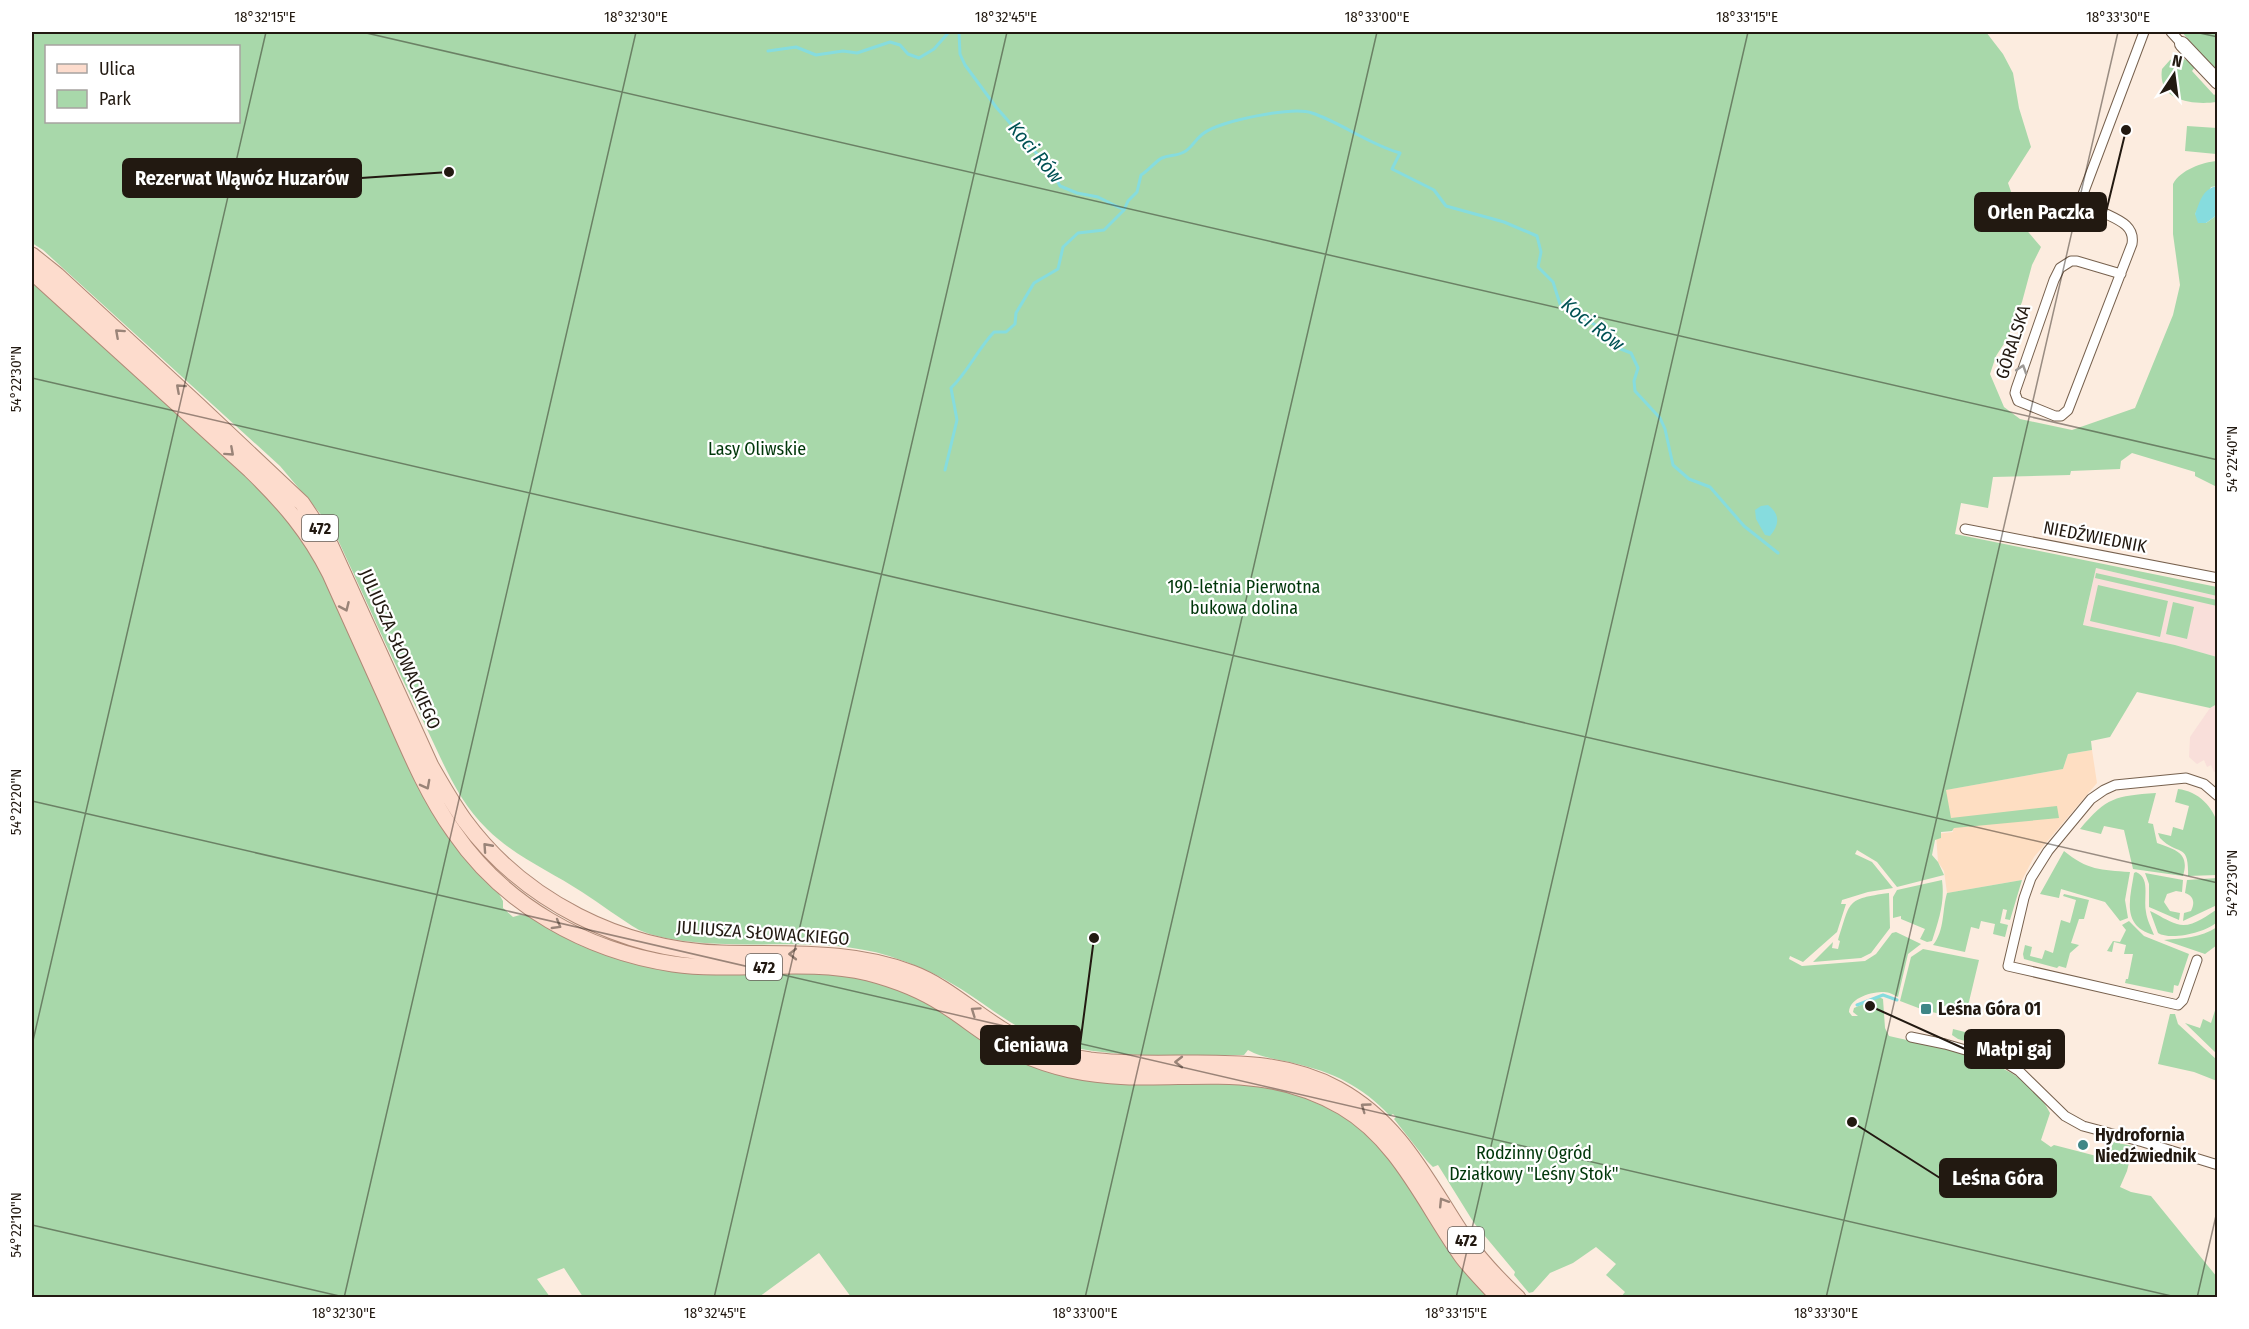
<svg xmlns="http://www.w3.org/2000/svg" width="2249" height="1329" font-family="'Fira Sans Condensed',sans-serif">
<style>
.built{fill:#fedec2}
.education{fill:#f9dfda}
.green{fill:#a8d8aa;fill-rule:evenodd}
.water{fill:#86dcde}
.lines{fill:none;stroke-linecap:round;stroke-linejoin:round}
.stream{stroke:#86dcde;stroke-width:3}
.street-casing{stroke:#77614e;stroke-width:11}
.secondary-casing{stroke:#77614e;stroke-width:16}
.primary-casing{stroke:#af8976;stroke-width:17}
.street{stroke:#fff;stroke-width:9}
.secondary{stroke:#fff;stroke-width:14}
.primary{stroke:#fddccd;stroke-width:15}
.oneway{stroke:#9a8478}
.oneway2{stroke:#9c9894}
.ticks{fill:none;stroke:#221911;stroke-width:1.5;stroke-opacity:0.45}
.poi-dot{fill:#3e8686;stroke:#fff;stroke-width:2}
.labels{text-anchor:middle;stroke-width:4.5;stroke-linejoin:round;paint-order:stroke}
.shield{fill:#fff;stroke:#645e58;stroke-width:1.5}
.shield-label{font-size:16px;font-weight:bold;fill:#221911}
.street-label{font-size:18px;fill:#221911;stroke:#fff}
.park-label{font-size:18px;fill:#00370a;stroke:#fff}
.poi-label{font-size:18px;font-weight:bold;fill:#221911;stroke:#fff;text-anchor:start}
.water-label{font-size:20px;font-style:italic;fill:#005254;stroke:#fff}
.leader{fill:none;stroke:#221911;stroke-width:2}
.callout-dot{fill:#221911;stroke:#fff;stroke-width:2}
.callout{fill:#221911;stroke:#221911;stroke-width:2}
.callout-label{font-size:20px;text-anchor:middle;font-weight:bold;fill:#fff}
.neatline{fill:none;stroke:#221911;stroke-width:2}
.ticks-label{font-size:15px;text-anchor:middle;fill:#221911}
</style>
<rect width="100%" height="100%" fill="#fcecdf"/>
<path class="built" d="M2092,750L2097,783L2034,857L2022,880L1947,893L1944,871L1938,862L1936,834L1953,832L1945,790L2063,769L2068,754Z"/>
<path class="education" d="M2096,568L2217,596V657L2175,645L2083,626Z
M2217,704V770L2214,772L2211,765L2207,767L2204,760L2197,764L2189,757L2190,737L2210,708Z"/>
<path class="green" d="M32,32H1986L2003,54L2013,73L2019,108L2031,147L2008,183L2023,226L2041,247L2032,265L2022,302L2007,339L1996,356L1990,374L2004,407L2020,419L2072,430L2135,408L2173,315L2180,285L2173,234V184C2180,170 2203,162 2217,161V186L2211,187L2195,214L2206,223L2217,215V487L2195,476V472L2132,453L2121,461L2120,469L2071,471L2070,475L1993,477L1988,508L1961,503L1955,534L2217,587V596L2096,568L2083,625L2175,645L2217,657V704L2210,708L2137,692L2110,737L2091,741L2092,750L2068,754L2063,769L1946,790L1951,818L2057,806L2059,818L1954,828L1952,831L1941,832V838L1935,840L1932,855L1938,862L1944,875L1897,887L1877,862L1857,850L1855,854L1872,862L1893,888L1868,892L1842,900L1841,904H1846L1837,932L1803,962L1790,956L1789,959L1802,966L1865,961L1876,954L1892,933L1896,932L1921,944L1908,954L1898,997C1894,995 1889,992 1884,992C1872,992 1850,997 1849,1012L1852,1016H1858L1853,1012L1854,1008L1879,997L1883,999L1885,1028L1889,1036C1943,1049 2022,1057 2050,1113L2041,1140L2051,1147L2054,1145L2108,1159L2113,1142L2133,1146L2127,1171L2120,1187L2131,1192L2151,1196L2217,1277V1297H1621L1625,1292L1606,1275L1616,1264L1596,1247L1573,1263L1550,1273L1533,1292L1529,1293L1514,1275L1515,1272L1474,1223L1438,1165L1433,1167L1427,1161L1394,1119L1396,1117L1393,1114L1390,1116C1362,1086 1333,1072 1293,1063C1277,1059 1262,1058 1248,1050L1244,1055C1177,1054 1096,1062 1034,1035C1008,1023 986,1005 961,989C939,975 914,964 889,956C824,936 750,950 684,941C670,939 652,936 639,930C620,919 601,904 582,892C550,871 514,856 487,829C456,799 442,759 423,721C393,662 366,600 338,540L324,518L280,466L43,250L32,243ZM46,46H238V122H46Z
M2182,32H2217V71L2186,37Z
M2178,57L2192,62L2196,66L2192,71L2214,95L2217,93V102C2194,105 2157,102 2162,69L2170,60Z
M2187,126L2217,128L2216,154L2185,151Z
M32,281L277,504L300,535L317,563L402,753L500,892L499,894L503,901V908L513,917L520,915L534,917L589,948L628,962L686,972L818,974L850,976L880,982L929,1003L994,1046L1285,1089L1341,1114L1371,1136L1393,1161L1489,1297H851L819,1253L759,1297H583L564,1268L537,1279L550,1297H32Z
M2096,573L2217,600V606L2095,578Z
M2098,585L2168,601L2160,637L2090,621Z
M2173,602L2194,607L2187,639L2166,634Z
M2178,789C2198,791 2214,807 2218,826C2220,841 2218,860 2217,875L2188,876C2189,841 2178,857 2160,838L2158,833L2171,836L2173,827L2183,830L2189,806L2175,802Z
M2156,793L2148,823L2153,824L2157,843C2176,850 2190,853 2183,876L2133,869L2124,830L2104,826L2101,834L2080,829C2107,797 2115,796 2156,793Z
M2064,851C2087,870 2101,870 2130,872L2125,900L2128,918L2120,921L2105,902L2061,889L2059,898L2040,894Z
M2136,872C2151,878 2143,898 2146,912C2147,920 2151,927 2154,935C2121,926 2130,899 2134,873Z
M2145,873L2183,880L2182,892L2176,891L2167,894L2164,902L2170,911L2180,913L2179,920L2149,907V884Z
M2217,878V905L2183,921L2184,913L2191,911C2195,903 2194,896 2185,893L2187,880Z
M1942,880C1945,901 1939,920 1932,941L1927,942L1920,939L1925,929L1901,919V916L1893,918V897L1897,890Z
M2022,880L2010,920L2005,919L2007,910L2003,909L2000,923L2008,925L2005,937L1993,934L1995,924L1981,921L1979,929L1971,927L1965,952L1933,945C1945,930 1942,910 1947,893Z
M1889,893L1890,928L1871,953L1861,958L1813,962L1833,942L1832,948L1838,949L1840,941L1838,940C1851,901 1845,899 1889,893Z
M2064,894L2089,900L2084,919H2079L2071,943L2079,945L2078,946L2070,953L2066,968L2059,966L2057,968L2024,959L2023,954L2025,945L2032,947L2030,956L2042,959L2045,950L2053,953L2061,920L2070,923L2076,900L2063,896Z
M2217,909V922C2207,932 2171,941 2158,933L2150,911C2159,915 2167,921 2177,924C2190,929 2207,916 2217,909Z
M2129,921L2144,936L2189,954L2179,984L2178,986L2174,985L2173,993L2125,983L2126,979H2128L2133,954H2124L2126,945L2114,942L2112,952L2107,951L2113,941L2120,942L2126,930L2122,925Z
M2217,927V945L2205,954L2164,940C2183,938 2200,938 2217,927Z
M1923,949L1979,960L1967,1010L1951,1006H1943L1940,1014L1928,1011L1929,1008L1922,1006L1921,1009L1900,1001L1911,957Z
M2217,1004L2218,1054H2217L2185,1023L2200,1028L2203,1019L2211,1023Z
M2170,1014H2175L2178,1024L2217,1060V1081L2194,1072L2158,1064Z
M1953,1029L2021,1046L2024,1045L2029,1031L2034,1033L2028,1069L1996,1050L1958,1039L1952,1035Z"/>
<path class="water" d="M2217,186V215L2206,223H2198L2195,214C2200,202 2202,189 2217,186Z
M1768,505C1781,515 1779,525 1770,536L1765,535L1756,519L1755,510L1761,506Z"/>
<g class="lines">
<path class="stream" d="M959,32L960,54L965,65L996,107L1052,171L1060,186L1077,193L1098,197L1124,210L1128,201L1137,192L1141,175C1148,171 1157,160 1162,158C1169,155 1177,156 1184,152C1192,148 1196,138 1204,133C1220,121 1293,106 1312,113C1342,123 1368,144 1400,153L1392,169L1434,190L1446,206L1504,222L1537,236L1541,252L1538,267L1553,282L1560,304L1602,329L1613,346L1631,353L1638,368L1634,381L1635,391L1660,418L1665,429L1673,465L1689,479L1710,487L1744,526L1778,553
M768,51L796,47L816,55L843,51L857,53L890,42L900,45L908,54L919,58L934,49L949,32
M945,470L957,420L951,388C968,372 977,350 994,332H1006L1015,324L1016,313L1034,283L1058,269L1063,247L1078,233L1104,230L1124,210
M1857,1005L1883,995L1897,1000"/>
<g class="street-casing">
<path id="street" d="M2171,32L2182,44
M2121,274L2077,261H2071L2060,268L2054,280L2016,389L2015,393L2018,401L2055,416H2061L2068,410L2132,244C2137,214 2090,218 2083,194L2144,32
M1965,529L2218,578
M2197,960L2183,1000L2178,1005L2008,966L2024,898L2031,878L2048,851L2091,799L2104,790L2115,785L2186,778L2204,784L2218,796
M1911,1037L1945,1044L2003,1061L2019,1071L2065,1116L2083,1126L2143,1142L2218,1165"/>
</g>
<g class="secondary-casing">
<path id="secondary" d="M2182,44L2218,82"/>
</g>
<g class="primary-casing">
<path id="primary" d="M32,255L57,275L198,405L302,503L331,546L431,766C442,785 452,803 465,821C524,901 622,950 721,953C785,955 851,949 912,973C944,985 971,1010 1000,1028C1026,1045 1059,1055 1090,1060C1173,1071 1260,1047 1338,1089C1402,1124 1427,1182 1466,1240C1481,1261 1499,1280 1518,1298
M32,272L250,470C284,503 309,532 330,574C350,618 369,661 389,705C408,748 426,793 454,832C504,905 586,951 673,964C737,973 805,958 868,973C895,980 921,990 944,1005C965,1018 984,1035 1007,1047C1026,1057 1048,1065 1070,1070C1166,1091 1249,1053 1342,1107C1400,1141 1426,1207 1463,1258C1474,1272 1487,1285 1499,1298"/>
</g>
<use href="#street" class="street"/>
<use href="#secondary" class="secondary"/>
<use href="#primary" class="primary"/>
</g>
<defs><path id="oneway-chevron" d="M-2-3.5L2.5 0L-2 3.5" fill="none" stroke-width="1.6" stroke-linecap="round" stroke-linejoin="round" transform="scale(1.5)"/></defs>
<g class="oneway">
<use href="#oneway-chevron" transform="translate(119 333) rotate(-138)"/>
<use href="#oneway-chevron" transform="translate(180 388) rotate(-138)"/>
<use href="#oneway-chevron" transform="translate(230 452) rotate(42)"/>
<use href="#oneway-chevron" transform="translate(345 607) rotate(66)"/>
<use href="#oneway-chevron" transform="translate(426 785) rotate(62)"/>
<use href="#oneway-chevron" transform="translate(487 847) rotate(-132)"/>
<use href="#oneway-chevron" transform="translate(557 925) rotate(30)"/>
<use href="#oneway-chevron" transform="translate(793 954) rotate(-180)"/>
<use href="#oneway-chevron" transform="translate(975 1011) rotate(-145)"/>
<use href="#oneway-chevron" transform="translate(1179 1062) rotate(180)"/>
<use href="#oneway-chevron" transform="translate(1365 1107) rotate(-144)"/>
<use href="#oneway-chevron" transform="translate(1443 1202) rotate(-122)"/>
</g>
<use class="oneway2" href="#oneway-chevron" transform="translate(2022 369) rotate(-72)"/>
<path class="ticks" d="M362,32L2218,460M2195,32L2218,37M32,378L2218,883M32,801L2180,1298M32,1045L266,32M32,1225L348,1298M344,1298L636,32M714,1298L1007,32M1085,1298L1377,32M1456,1298L1748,32M1826,1298L2118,32M2197,1298L2218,1207"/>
<g class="poi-dot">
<rect x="1920" y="1003" width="12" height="12" rx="3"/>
<circle cx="2083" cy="1145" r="6"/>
</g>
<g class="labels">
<g class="shield">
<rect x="302" y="515" width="36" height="26" rx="4.5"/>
<rect x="746" y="954" width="36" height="26" rx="4.5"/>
<rect x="1448" y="1227" width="36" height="26" rx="4.5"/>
</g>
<g class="shield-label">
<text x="320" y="534">472</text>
<text x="764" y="973">472</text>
<text x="1466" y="1246">472</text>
</g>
<g class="street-label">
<text transform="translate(2013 342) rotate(-72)" y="6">GÓRALSKA</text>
<text transform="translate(2095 537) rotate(11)" y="6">NIEDŹWIEDNIK</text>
<text transform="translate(400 649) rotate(66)" y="6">JULIUSZA SŁOWACKIEGO</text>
<text transform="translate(763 933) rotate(4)" y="6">JULIUSZA SŁOWACKIEGO</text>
</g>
<g class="park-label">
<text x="757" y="455">Lasy Oliwskie</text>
<text x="1244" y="593">190-letnia Pierwotna<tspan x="1244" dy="21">bukowa dolina</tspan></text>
<text x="1534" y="1159">Rodzinny Ogród<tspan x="1534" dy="21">Działkowy "Leśny Stok"</tspan></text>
</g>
<g class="poi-label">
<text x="1938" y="1015">Leśna Góra 01</text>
<text x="2095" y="1141">Hydrofornia<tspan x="2095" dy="21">Niedźwiednik</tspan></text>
</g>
<g class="water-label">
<text transform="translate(1036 152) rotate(50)" y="7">Koci Rów</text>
<text transform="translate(1593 324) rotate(38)" y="7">Koci Rów</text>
</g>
</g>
<path class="leader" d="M449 172L361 178M2126 130L2106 212M1094 938L1080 1045M1870 1006L1965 1049M1852 1122L1940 1178"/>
<g class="callout-dot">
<circle cx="449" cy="172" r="6"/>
<circle cx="2126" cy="130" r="6"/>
<circle cx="1094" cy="938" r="6"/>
<circle cx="1870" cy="1006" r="6"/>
<circle cx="1852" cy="1122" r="6"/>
</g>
<g class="callout">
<rect x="123" y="159" width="238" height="38" rx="6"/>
<rect x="1975" y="193" width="131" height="38" rx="6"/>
<rect x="981" y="1026" width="99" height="38" rx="6"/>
<rect x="1965" y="1030" width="99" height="38" rx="6"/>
<rect x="1940" y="1159" width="116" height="38" rx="6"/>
</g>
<g class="callout-label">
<text x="242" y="185">Rezerwat Wąwóz Huzarów</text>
<text x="2041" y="219">Orlen Paczka</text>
<text x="1031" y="1052">Cieniawa</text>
<text x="2014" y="1056">Małpi gaj</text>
<text x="1998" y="1185">Leśna Góra</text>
</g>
<rect width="2249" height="1329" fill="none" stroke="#ffffff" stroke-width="66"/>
<rect x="45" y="45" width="195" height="78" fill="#ffffff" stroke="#a7a3a0" stroke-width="1.5"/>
<rect x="57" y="64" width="30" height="9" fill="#fddccd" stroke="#a7a3a0" stroke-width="1.5"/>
<text x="99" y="75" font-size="18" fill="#221911">Ulica</text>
<rect x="57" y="90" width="30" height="18" fill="#a8d8aa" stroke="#a7a3a0" stroke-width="1.5"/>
<text x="99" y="105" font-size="18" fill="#221911">Park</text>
<g transform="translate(2174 75) rotate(13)" stroke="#ffffff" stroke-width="4.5" paint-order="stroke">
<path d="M0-4.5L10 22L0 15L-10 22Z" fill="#221911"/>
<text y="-9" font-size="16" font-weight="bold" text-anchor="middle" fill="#221911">N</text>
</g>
<rect x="33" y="33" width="2183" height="1263" class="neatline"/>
<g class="ticks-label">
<text x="265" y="22">18°32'15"E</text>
<text x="636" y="22">18°32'30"E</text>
<text x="1006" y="22">18°32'45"E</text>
<text x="1377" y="22">18°33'00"E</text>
<text x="1747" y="22">18°33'15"E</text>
<text x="2118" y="22">18°33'30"E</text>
<text transform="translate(16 379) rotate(-90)" y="5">54°22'30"N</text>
<text transform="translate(2232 459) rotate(-90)" y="5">54°22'40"N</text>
<text transform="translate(16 802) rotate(-90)" y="5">54°22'20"N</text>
<text transform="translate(2232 883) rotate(-90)" y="5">54°22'30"N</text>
<text transform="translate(16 1225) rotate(-90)" y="5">54°22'10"N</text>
<text x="344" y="1318">18°32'30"E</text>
<text x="715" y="1318">18°32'45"E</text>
<text x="1085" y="1318">18°33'00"E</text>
<text x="1456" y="1318">18°33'15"E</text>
<text x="1826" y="1318">18°33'30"E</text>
</g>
</svg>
